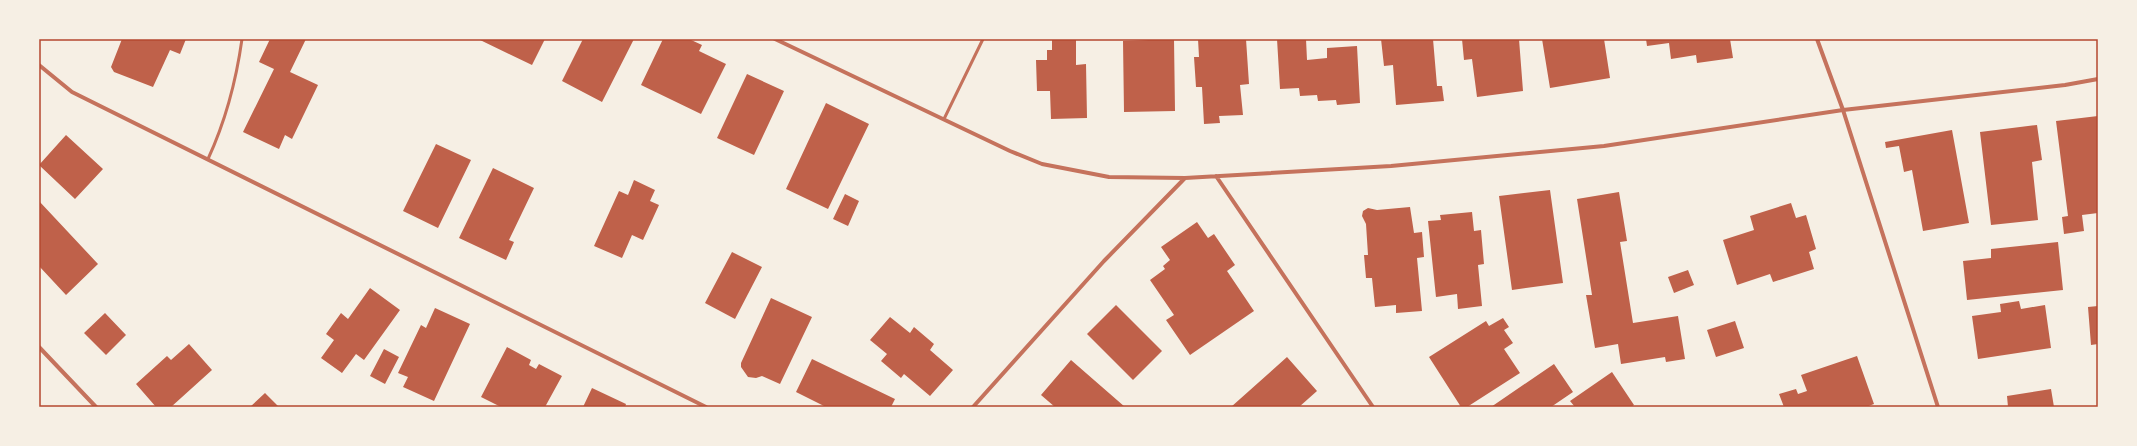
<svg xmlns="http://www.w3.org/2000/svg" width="2137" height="446" font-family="Lato,sans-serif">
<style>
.building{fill:#bf614a}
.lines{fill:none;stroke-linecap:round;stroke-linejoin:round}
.service{stroke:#c5725c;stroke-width:3}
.minor{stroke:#c5725c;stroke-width:4}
.neatline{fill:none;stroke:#b5482f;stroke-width:1.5}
</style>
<rect width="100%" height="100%" fill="#f6efe4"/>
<path class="building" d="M122,39H186L180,54L170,50L153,87L114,72L111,67Z
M270,39H306L290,72L318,85L292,139L285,135L279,149L243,132L274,69L259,62Z
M478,39H545L532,65Z
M583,39H634L602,102L562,81Z
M663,39H689L702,45L699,51L726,64L701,114L641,85Z
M1052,39H1076V65L1086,64L1087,118L1051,119L1050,91H1037L1036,60H1047V50H1052Z
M1174,39L1175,111L1124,112L1123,41Z
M1198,39H1246L1249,84L1240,85L1243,115L1219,116L1220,123L1204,124L1202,87H1196L1194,57H1199Z
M1277,39H1306L1307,60L1327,58V48L1357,46L1360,103L1337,105L1336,100L1318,101L1317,95L1300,96L1299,88L1280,89Z
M1381,39H1433L1437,86H1442L1444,101L1396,105L1393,65L1384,66Z
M1462,39H1519L1523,91L1477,97L1472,59L1464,60Z
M1542,39H1604L1610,78L1550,88Z
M1646,39H1730L1733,58L1697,63L1696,55L1671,59L1669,43L1647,46Z
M747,74L784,91L754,155L717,138Z
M826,103L869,124L828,209L786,189Z
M2098,116V213L2082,215L2084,231L2064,234L2062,217L2068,216L2056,121Z
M2037,125L2042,160L2032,162L2038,220L1991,225L1980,132Z
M1952,130L1969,223L1923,231L1912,170L1904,172L1899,146L1886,148L1885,142Z
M66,135L103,169L75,199L39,165Z
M436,144L471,160L438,228L403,211Z
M493,168L534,188L509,240L514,242L506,260L459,238Z
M634,180L655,190L650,201L659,205L643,240L632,235L622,258L594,246L619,191L628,195Z
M1550,190L1563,283L1512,290L1499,196Z
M1619,192L1627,241L1620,242L1633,323L1678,316L1685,359L1666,362L1665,357L1621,364L1618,344L1595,348L1586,295H1592L1577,199Z
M845,194L859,201L848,226L833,219Z
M39,201L98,264L66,295L39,266Z
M1791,203L1796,218L1806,215L1816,249L1809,252L1814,269L1773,282L1770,274L1737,285L1723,240L1754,230L1750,216Z
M1410,207L1414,233L1422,232L1424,257L1417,258L1422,311L1396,313V305L1375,307L1372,278H1366L1364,255H1368L1366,224L1362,216L1363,211L1368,208L1377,210Z
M1472,212L1474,231L1481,230L1484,264L1478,265L1482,306L1458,309L1457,294L1436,297L1428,221L1441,220L1440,215Z
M1197,222L1208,238L1214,234L1235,265L1227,271L1254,311L1190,355L1166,320L1174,315L1150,280L1165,269L1163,266L1170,260L1161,247Z
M2058,242L2063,290L1967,300L1963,261L1991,258V249Z
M732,252L762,267L735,319L705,303Z
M1688,270L1694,285L1674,293L1668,277Z
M370,288L400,310L364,360L356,354L342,373L321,358L334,340L326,334L341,313L348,319Z
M771,298L812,317L780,384L762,376L756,378L748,377L741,367V363Z
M2019,301L2021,309L2045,305L2051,348L1978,359L1972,316L2001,312L2000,304Z
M1116,305L1162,351L1133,380L1087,334Z
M2098,306V344L2091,345L2088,307Z
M435,308L470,324L434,401L403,387L408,377L398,373L421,325L426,328Z
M105,313L126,335L106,355L84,333Z
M890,317L910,333L914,327L934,344L930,350L953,370L930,396L904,374L901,378L881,361L887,354L870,340Z
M1503,318L1509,327L1504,330L1513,343L1504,349L1520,373L1467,407H1461L1429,357L1486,321L1489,326Z
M1735,321L1744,348L1716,357L1707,330Z
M189,344L212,370L171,407H156L136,384L167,356L171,360Z
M507,347L531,360L529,365L536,369L539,364L562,376L545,407H501L481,397Z
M384,349L399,357L385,384L370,376Z
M1857,356L1874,404L1866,407H1784L1779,394L1796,389L1798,394L1807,391L1801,375Z
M1287,357L1317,391L1299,407H1231Z
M812,359L895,399L891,407H826L796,392Z
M1071,360L1125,407H1055L1041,395Z
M1554,364L1573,392L1551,407H1491Z
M1612,372L1634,405L1631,407H1575L1570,401Z
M592,388L626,404L625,407H583Z
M2051,389L2054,407H2008L2007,396Z
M265,393L279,407H250Z"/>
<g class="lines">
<path class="service" d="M944,119L983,39
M208,159C226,120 236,82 242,39"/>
<path class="minor" d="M775,39L1010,151L1042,164L1109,177L1185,178L1391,166L1604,146L1843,110L2065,85L2098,79
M1817,39L1843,110L1938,407
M39,65L72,92L706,407
M1216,176L1373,407
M39,347L96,407
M973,407L1104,261L1185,178"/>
</g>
<rect width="2137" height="446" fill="none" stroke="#f6efe4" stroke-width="80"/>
<rect x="40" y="40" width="2057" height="366" class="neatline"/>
</svg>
